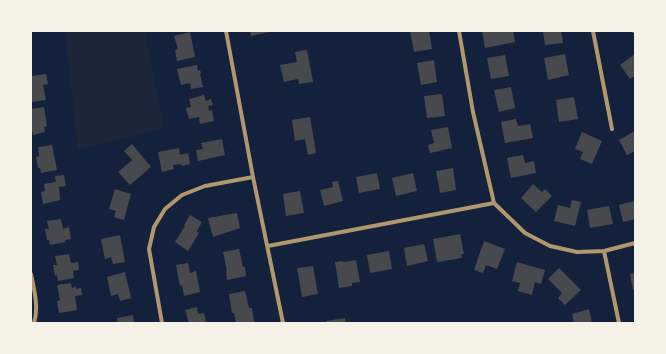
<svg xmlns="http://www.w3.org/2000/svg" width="666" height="354" font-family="'Golos Text',sans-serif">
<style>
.green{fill:#1d2539}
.building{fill:#48494c}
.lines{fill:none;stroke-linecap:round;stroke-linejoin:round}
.minor{stroke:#b1986c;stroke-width:4}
</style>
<rect width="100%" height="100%" fill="#14213d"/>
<path class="green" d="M65,31H145L164,129L78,150Z"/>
<path class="building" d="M250,31H270V32L251,36Z
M410,31H429L432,49L414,52Z
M482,31H513L515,42L485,48Z
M543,31H561L563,43L545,45Z
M190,32L195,57L177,61L175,50L178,49L174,36Z
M307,50L313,82L299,84L298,79L284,82L280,65L297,62L295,52Z
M565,54L569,75L548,80L544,58Z
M635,54V76L630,79L620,65Z
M505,55L509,76L491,79L487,58Z
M434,60L437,82L421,85L417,63Z
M197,65L198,71L200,70L201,73L200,74L203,87L191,89L190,83L181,85L177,69Z
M46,74L48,84L43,85L46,100L31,102V76Z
M511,87L515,108L499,112L494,90Z
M442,94L445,116L427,118L424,96Z
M204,95L206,101L211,99L213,105L208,106L209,111L212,110L214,121L200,124L199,117L189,119L186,108L191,107L189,99Z
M574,97L578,119L559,122L556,100Z
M44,107L47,126L44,127L45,132L33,135L31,125V109Z
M310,117L316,153L308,155L305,139L295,141L292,120Z
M516,119L518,126L530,124L533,138L505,143L501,122Z
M448,127L452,148L430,153L428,145L434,143L431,130Z
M635,131V151L627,155L619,140Z
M582,132L602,141L592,164L580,159L583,152L575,149Z
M222,139L225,155L198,161L196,150L203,149L201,143Z
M132,144L151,167L130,185L118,172L132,160L124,151Z
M52,145L57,170L41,173L40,168H38L36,157L39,156L38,147Z
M179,148L180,155L188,153L190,164L182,166L181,164L173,165L174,169L162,172L158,152Z
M523,155L525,163L534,161L536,173L511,178L507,158Z
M453,168L456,190L440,193L436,171Z
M377,173L380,189L359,193L356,177Z
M413,173L417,191L396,196L392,178Z
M64,175L66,186L59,187L60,200L43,204L41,192L45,191L44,184L56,182L55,176Z
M338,181L343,201L324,206L320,190L333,187L332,182Z
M533,184L542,192L545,189L552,196L536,212L521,198Z
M115,189L131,194L124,220L114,217L116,211L109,209Z
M300,191L304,213L286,216L283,194Z
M572,200L581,202L575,226L554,221L558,205L570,208Z
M635,201V219L623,222L619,205Z
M609,206L613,224L590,228L587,210Z
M237,213L240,228L213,237L208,218Z
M190,215L202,222L197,231L199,233L188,251L175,242L185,226L184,225Z
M61,219L63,229L69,227L71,239L65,240L66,242L50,245L49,240H47L45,229H49L47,221Z
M460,234L464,254H461L462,258L437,262L433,239Z
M120,235L125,262L113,264L111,257L105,259L101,239Z
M484,241L505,249L497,269L486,265L483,273L474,270Z
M424,244L428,261L407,266L404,248Z
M239,249L243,267H245L246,276L227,280L226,271H227L223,252Z
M389,251L392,269L370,273L367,255Z
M69,254L71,263L78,262L79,270L73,271L74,278L58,281L57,275L55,276L53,265H57L55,256Z
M356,260L360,282L352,283V286L339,288L335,262L343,261V262Z
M517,262L545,270L541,284L535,282L532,295L518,291L520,283L512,281Z
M188,263L190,273L196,271L200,292L184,296L182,285L180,286L176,265Z
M313,266L318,294L302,297L297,268Z
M559,268L581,290L565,305L558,298L562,293L548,279Z
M125,272L131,298L120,301L118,294L111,296L107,277Z
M635,273V290H633L630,274Z
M71,283L72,288L76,287V289L81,288L82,295L75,296L77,310L59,313L57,301L60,300L57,285Z
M245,291L249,308H252L254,322L236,323L234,313H232L229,294Z
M197,307L198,314L204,313L206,323H189L185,310Z
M589,309L592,323H574L572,314Z
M133,315L134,323H118L117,318Z
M345,318L346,323H327L326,321Z"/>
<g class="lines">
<path class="minor" d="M226,31L253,177L283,323
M459,31L473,112L494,203L525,233L550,246L577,252L604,251L635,243
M593,31L612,129
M634,31H635
M268,246L494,203
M604,251L619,323
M31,274C34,289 39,308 34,323
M162,323L149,249L154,227L165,209L182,195L205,186L253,177"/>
</g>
<rect width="666" height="354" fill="none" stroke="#f6f1e7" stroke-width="64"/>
</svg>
